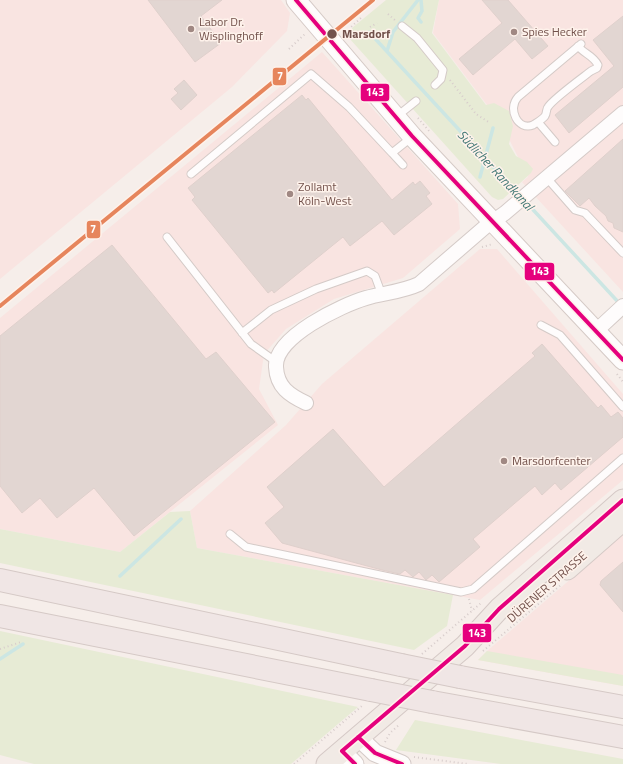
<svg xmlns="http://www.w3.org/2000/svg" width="623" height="764" font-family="'Titillium Web',sans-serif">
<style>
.commercial{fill:#f9e4e1}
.green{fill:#e7ebd5}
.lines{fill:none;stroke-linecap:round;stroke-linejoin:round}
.stream{stroke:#cce6e3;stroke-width:3.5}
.building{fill:#e2d6d2;stroke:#dfd0cc}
.service-casing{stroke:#d4cac7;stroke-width:9}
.minor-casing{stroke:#d4cac7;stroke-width:16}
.tertiary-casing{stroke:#d4cac7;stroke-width:19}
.secondary-casing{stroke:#d5cac6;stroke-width:21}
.primary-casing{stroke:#d5c9c6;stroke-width:23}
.motorway-casing{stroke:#d5c9c6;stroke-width:24}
.path{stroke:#d7cccb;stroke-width:2;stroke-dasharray:1 3;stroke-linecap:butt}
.service{stroke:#fefcfc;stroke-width:7}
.minor{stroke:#fefcfc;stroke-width:14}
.tertiary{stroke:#fefcfc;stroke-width:17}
.secondary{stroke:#fefcfc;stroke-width:19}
.primary{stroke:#f1eae5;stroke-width:21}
.motorway{stroke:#f0e6e5;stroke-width:22}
.motorway-bridge-casing{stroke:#d5c9c6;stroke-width:24;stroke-linecap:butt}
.motorway-bridge{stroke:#f0e6e5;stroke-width:22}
.bus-1-casing{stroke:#fef2eb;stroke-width:7}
.bus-1{stroke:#e5007d;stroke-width:4}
.tram-1-casing{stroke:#fef2eb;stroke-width:7}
.tram-1{stroke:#e6855c;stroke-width:4}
.poi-dot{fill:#a08883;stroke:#fef2eb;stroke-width:1.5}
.stop-dot{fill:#72514b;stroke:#fef2eb;stroke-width:1.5}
.labels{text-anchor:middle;stroke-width:3;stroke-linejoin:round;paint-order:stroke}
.poi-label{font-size:12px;fill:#72514b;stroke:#fef2eb;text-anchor:start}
.stop-label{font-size:12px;font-weight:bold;fill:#72514b;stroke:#fef2eb;text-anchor:start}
.street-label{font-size:12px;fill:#72514b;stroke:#fef2eb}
.water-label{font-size:13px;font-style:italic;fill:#407774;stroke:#fef2eb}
.line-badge{stroke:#fef2eb;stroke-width:1.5}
.badge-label{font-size:11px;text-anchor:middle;font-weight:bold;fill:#fff}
</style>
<rect width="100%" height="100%" fill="#f6eeea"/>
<path class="commercial" d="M0,0H281L290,13L287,31L283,35L232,87L0,279Z
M439,0H623V292L522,182L528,177L502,125L433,33Z
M322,52L458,204L460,229L403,278L334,299L286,329L264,354L259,389L278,425L120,552L0,529V318Z
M480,249H497L623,394V480L480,600L197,548L190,511L286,425L322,384Z
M623,534V686L478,660L487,651Z"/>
<path class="green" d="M386,0H439L432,33L486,105L494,103L509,111L513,126L509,144L516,156L527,162L533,169L531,173L503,199L498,200L492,197L349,38L352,28Z
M190,511L197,548L453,595L447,626L414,650L0,563V529L120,552L170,512Z
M0,631L358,707L291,764H34L0,755Z
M487,651L623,675V686L478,660Z
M415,720L623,759V764H501L396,750Z"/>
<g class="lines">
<path class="stream" d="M421,22L418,18L422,11L421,0
M369,32L521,197
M387,51L393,32L418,0
M480,177L493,128
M525,201L620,304
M120,576L181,519
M0,659L23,644"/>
</g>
<path class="building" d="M148,0H222L201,16L221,43L195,62Z
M482,0H508L548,46L532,59L515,39L473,75L459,59L502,23Z
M623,16V87L569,133L555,115L614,66L593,40Z
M184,80L197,95L181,110L171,99L178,93L174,89Z
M302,95L306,100L308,98L392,200L413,182L415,185L420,181L430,193L426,196L432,204L394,235L382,221L350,246L343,237L274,293L272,290L268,293L192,200L195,197L188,188Z
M623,139V232L614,228L613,223L608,221L606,216L595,206L589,198L580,206L565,191Z
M112,245L206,359L216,352L275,422L134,536L94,488L57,518L40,498L22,513L0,486V336Z
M542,344L598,408L601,405L611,417L618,412L623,418V437L561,490L555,483L542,495L535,486L473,539L480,547L439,582L432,575L426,580L419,572L413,577L405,570L400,574L382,570L282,543L265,523L284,507L267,487L333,429L384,487L535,356L532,353Z
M623,562V612L600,585L601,581Z"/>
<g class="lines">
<g class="service-casing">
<path id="service" d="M402,26L417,38L443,70L441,79L435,85
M578,46C584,54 593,55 598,65L597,68L591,71C582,78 553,99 548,107C546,109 547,113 545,116C543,119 536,123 533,125C518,131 507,109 518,97L581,44
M396,117L416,101
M538,122L555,142
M392,153L403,165
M191,174L311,74L349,107L392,153L412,137
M546,177L575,210L585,213L623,253
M167,237L251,344L275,361
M541,325L560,335L623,407
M242,333L271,310L316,289L367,271L375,276L382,295
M230,534L246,547L461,592L473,589L623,458"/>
</g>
<g class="minor-casing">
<path id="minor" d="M596,331L623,306
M306,403C289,395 277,387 276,367C274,337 342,305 366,298C383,293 402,292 419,284L485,227L505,213L623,113"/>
</g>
<g class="tertiary-casing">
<path id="tertiary" d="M358,737L375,753L402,764
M342,751L355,764"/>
</g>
<g class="secondary-casing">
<path id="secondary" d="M296,0L412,136L623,360"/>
</g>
<g class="primary-casing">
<path id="primary" d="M567,569L623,520
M327,764L465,646L499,609L623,500"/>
</g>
<g class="motorway-casing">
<path id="motorway" d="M0,580L401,665
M0,616L371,690
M460,677L623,707
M432,702L623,737"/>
</g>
<path class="path" d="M388,14L396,21
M370,27L377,23
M347,38L351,27L362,17
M289,49L306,33
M450,80L476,114L490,123
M418,118L429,131
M482,247L493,244
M617,374L623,382
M469,599L472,611
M0,649L21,642
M483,651L562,584
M422,654L481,603
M385,742L390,733L400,724
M414,757L468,764
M294,764L363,705"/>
<use href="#service" class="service"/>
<use href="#minor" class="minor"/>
<use href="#tertiary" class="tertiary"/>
<use href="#secondary" class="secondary"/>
<use href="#primary" class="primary"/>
<use href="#motorway" class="motorway"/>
<g class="motorway-bridge-casing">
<path id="motorway-bridge" d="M401,665L460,677
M371,690L432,702"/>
</g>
<use href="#motorway-bridge" class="motorway-bridge"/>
<g class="bus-1-casing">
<path id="bus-1" d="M296,0L412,136L623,360
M358,737L375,753L402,764
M355,764L342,751L465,646L499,609L623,500"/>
</g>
<use href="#bus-1" class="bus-1"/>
<g class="tram-1-casing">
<path id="tram-1" d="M0,306L373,0"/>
</g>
<use href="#tram-1" class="tram-1"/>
</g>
<g class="poi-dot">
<circle cx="191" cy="29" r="4"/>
<circle cx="514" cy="32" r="4"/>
<circle cx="290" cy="194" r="4"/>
<circle cx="504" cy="461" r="4"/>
</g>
<circle class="stop-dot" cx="332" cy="34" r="5.5"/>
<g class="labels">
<g class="poi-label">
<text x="199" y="26">Labor Dr.<tspan x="199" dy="14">Wisplinghoff</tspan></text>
<text x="522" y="36">Spies Hecker</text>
<text x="298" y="191">Zollamt<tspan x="298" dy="14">Köln-West</tspan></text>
<text x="512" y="465">Marsdorfcenter</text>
</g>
<g class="stop-label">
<text x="342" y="38">Marsdorf</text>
</g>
<g class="street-label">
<text transform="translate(547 587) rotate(-41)" y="4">DÜRENER STRASSE</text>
</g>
<g class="water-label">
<text transform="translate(496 170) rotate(47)" y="5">Südlicher Randkanal</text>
</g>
</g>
<g class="line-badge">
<rect x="272" y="67" width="15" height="19" rx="4" fill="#e6855c"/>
<rect x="360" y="83" width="30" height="19" rx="4" fill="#e5007d"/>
<rect x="86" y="220" width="15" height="19" rx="4" fill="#e6855c"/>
<rect x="524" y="262" width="31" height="19" rx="4" fill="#e5007d"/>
<rect x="462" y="623" width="30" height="20" rx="4" fill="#e5007d"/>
</g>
<g class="badge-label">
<text x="280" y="80">7</text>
<text x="375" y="96">143</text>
<text x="93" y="233">7</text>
<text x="540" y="275">143</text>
<text x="477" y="637">143</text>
</g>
</svg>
